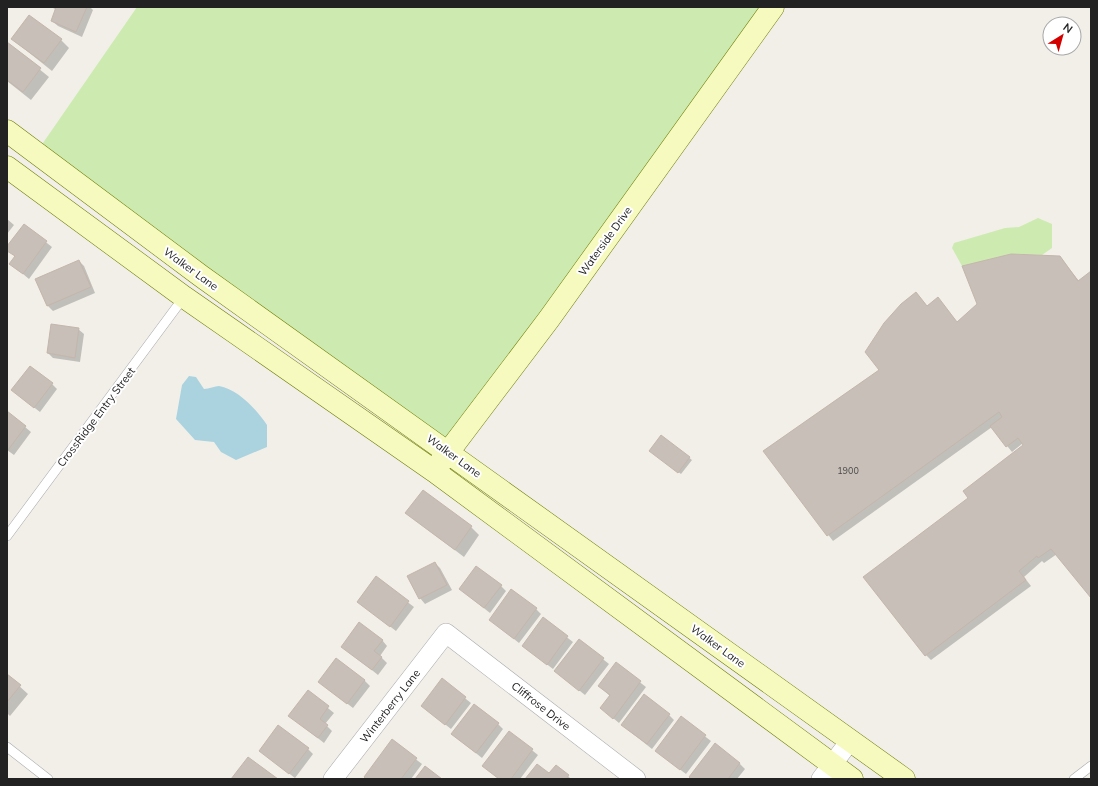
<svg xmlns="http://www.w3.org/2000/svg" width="1098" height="786" font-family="Mulish,sans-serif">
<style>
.grass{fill:#cdebb0}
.water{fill:#aad3df}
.shadow{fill:#0003}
.building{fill:#c7bfb8;stroke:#c4b6ab}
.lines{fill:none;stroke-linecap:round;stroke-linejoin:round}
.lane-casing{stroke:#a9a9a9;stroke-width:10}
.street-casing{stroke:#a9a9a9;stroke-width:20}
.secondary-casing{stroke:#707d05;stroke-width:23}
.lane{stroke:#fff;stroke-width:9}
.street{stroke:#fff;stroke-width:19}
.secondary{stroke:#f7fabf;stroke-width:22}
.labels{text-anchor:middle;stroke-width:4;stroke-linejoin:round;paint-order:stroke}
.number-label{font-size:9px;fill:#4b4948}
.street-label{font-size:11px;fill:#222;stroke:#fff}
</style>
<rect width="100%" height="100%" fill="#f2efe9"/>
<path class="grass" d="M137,7H770L449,452L36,153Z
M1038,218L1052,224V248L1042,255L1011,254L962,266L952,248L954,243L1005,228L1019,227Z"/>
<path class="water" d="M189,376L196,377L204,389C209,389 215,386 219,386C238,389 257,410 267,425V447L236,460L221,452L214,442L195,440L176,419L182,385Z"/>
<path class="shadow" d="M51,7H90L93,10L82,37L58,26L52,21L57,10Z
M12,39L61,40L69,48L52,71Z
M7,43L49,77L31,100L7,81Z
M7,219L14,225L7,234Z
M24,225L52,247L29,279L11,264L16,257L7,250Z
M1060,257L1079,281L1091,273V597L1057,554L1044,563L1042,561L1024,577L1031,586L931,660L926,655L970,498L1025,445L1023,443L1012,452L992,427L833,541L764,451L880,370L916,293L927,306L938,298L957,323Z
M79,261L84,266L95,293L53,311L48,306L36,280Z
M78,329L84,334L80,362L53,358L48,353Z
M52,384L57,389L40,412L18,395Z
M7,412L31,432L14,455L7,450Z
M661,437L692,460L681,474L653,453Z
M423,492L471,527L479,535L464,557L406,513Z
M435,563L440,568L452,590L425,604L420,598Z
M376,578L414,607L396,631L358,602Z
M501,586L506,591L490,613L460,589Z
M536,609L541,614L519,643L490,620Z
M543,619L573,642L553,669L523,646Z
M382,640L387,646L380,656L387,663L378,675L342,646Z
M579,640L609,664L585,695L555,671Z
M616,664L646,687L619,723L601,708L610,696L599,686Z
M7,675L28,694L10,716L7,713Z
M364,680L370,686L353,708L319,682Z
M442,680L471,703L451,729L422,706Z
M308,692L334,713L325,724L332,731L324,743L290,716Z
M669,715L674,720L652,749L622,725Z
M681,718L711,741L686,774L662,756Z
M498,724L503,729L482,758L452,734Z
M509,732L538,755L520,779H499L483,766Z
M392,741L422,764L411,779H367Z
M308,749L313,754L295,778L266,756Z
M739,763L745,769L737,779H692Z
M550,775L568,776L571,779H527Z"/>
<path class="building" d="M56,7H87L76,32L51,21Z
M29,15L62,39L44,63L11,39Z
M7,42L41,68L23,92L7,80Z
M24,224L47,241L23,274L9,264L15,256L7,251V246Z
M1011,254L1060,256L1078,281L1091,271V598L1051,549L1038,558L1037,556L1019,571L1026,580L925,656L863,577L968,498L963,491L1023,445L1018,438L1006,447L990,426L1002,417L999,412L827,536L763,451L879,370L865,352L884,323L901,304L916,292L927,306L938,297L957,322L977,304L962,266Z
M79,260L91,287L47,306L35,279Z
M51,324L79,328L75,358L47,353Z
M30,366L53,383L34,408L11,390Z
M7,411L26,426L8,450L7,449Z
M661,435L690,457L678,473L649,451Z
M423,490L472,526L455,550L405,513Z
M435,562L447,585L419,599L407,576Z
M476,566L502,585L484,608L459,589Z
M376,576L409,601L390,627L357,602Z
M511,589L537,608L514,639L489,620Z
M543,617L568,636L547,665L522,646Z
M359,622L383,640L374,651L382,657L372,670L341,647Z
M579,639L604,658L579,691L554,671Z
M336,658L365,680L347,704L318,682Z
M616,662L641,681L613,719L600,708L610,695L598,686Z
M7,674L21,685L7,702Z
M442,678L466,697L445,725L421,706Z
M308,690L329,706L320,719L328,725L318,738L288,716Z
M644,694L670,714L647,744L621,725Z
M474,704L499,723L476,753L451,734Z
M681,716L706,735L680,770L655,751Z
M278,725L309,748L289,774L259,751Z
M509,731L533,749L511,779H499L482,766Z
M392,739L417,758L401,779H366L364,777Z
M715,743L740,763L728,779H691L689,777Z
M248,757L278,779H231Z
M537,764L549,773L556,765L569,775L566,779H525Z
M425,766L442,779H415Z"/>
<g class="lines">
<g class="lane-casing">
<path id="lane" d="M7,536L184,297
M7,747L48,779
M1074,779L1091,766"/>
</g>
<g class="street-casing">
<path id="street" d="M333,779L446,633L636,779
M821,779L850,741"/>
</g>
<g class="secondary-casing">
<path id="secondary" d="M7,131L201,276L904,779
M7,167L184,297L434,471L852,779
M440,463L549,319L773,7"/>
</g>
<use href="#lane" class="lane"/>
<use href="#street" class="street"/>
<use href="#secondary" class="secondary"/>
</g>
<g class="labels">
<g class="number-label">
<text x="848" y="474">1900</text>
</g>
<g class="street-label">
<text transform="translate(605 241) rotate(-54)" y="4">Waterside Drive</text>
<text transform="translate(191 269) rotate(36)" y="4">Walker Lane</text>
<text transform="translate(96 417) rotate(-53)" y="4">CrossRidge Entry Street</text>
<text transform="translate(454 456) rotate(36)" y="4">Walker Lane</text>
<text transform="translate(718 646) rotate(36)" y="4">Walker Lane</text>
<text transform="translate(390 706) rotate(-52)" y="4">Winterberry Lane</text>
<text transform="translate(541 706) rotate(38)" y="4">Cliffrose Drive</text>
</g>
</g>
<rect width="1098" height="786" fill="none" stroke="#222222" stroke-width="16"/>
<g transform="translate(1062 36) rotate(37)"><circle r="19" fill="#ffffff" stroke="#a7a7a7"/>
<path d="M0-3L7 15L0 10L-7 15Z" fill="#d40000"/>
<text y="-6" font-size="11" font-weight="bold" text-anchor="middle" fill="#222222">N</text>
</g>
</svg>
